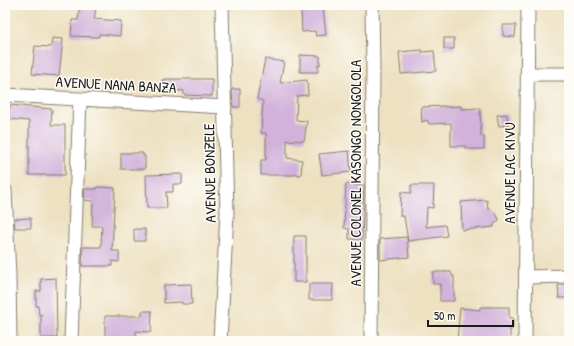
<svg xmlns="http://www.w3.org/2000/svg" width="574" height="346" font-family="'Patrick Hand',sans-serif">
<style>
.building{fill:#d2b2da}
.lines{fill:none;stroke-linecap:round;stroke-linejoin:round}
.minor-casing{stroke:#847e6e;stroke-width:15}
.minor{stroke:#fff;stroke-width:13}
.labels{text-anchor:middle;stroke-width:3;stroke-linejoin:round;paint-order:stroke}
.street-label{font-size:15px;fill:#1c1c1c;stroke:#fdfcf7}
</style>
<rect width="100%" height="100%" fill="#fdfcf7"/>
<filter id="ink" filterUnits="userSpaceOnUse"><feTurbulence type="fractalNoise" baseFrequency=".025" numOctaves="2"/><feDisplacementMap in="SourceGraphic" scale="8" xChannelSelector="R" yChannelSelector="G"/><feConvolveMatrix kernelMatrix="1 2 1 2 8 2 1 2 1" color-interpolation-filters="sRGB"/></filter>
<filter id="wash" filterUnits="userSpaceOnUse"><feTurbulence type="fractalNoise" baseFrequency=".012" numOctaves="4" result="noise"/><feDisplacementMap in="SourceGraphic" scale="16" xChannelSelector="R" yChannelSelector="G"/><feGaussianBlur stdDeviation="0.9" result="paint"/><feColorMatrix in="noise" values="0 0 0 0 0 0 0 0 0 0 0 0 0 0 0 0 0 1.4 0 .05"/><feComposite in="paint" operator="in"/></filter>
<g filter="url(#wash)">
<rect width="100%" height="100%" fill="#ede1c1"/>
<g id="blocks">
<path class="building" d="M80,6L96,8L94,19L121,21L120,36L99,34V37L71,36L72,20H78Z
M323,8L326,35L316,36L315,31L302,32L301,10Z
M503,25H516L515,37L503,36Z
M52,38L63,39L59,76L32,74L35,46L51,47Z
M444,38H454V49H444Z
M422,50V52L434,51L436,71L401,74L399,52Z
M300,55L320,56V65H318V72H300Z
M265,59L284,62L280,83L307,80L308,95L297,96L296,120L307,121L304,141L287,140V158L302,160L301,175L295,174V175H261V160H266V133H261L263,101L257,99Z
M165,79H212V96L184,95V91L161,90L162,80H165Z
M232,89H240V107H233Z
M10,105L52,109L51,125H65V175H29V121L8,119Z
M445,106V107L461,106V109L480,108L481,136H484V149H466V146H451V123L429,124L427,120L422,122L421,107Z
M507,114L508,125L499,126L497,115Z
M349,151L351,172L322,175L319,154Z
M121,153H143V156H145V169H121Z
M182,174V184H173V192H166L167,208H147L146,175Z
M346,184L364,185L362,240L349,239V229L344,228Z
M411,185H434L433,208L427,207L426,227L445,225L447,236L408,241L404,216H400L401,192L411,193Z
M97,187L115,188L112,251H119V262L112,261V266H82L83,247H101L102,226H92L93,201L84,200L85,189H97Z
M487,200L488,209H491L498,217L499,221L494,224V227L462,230L461,202Z
M31,218V228H15L14,219Z
M134,229H145V241H134Z
M294,236H306V282H294Z
M407,237L409,257L380,260V239Z
M433,272H451L452,276H454V301H440V284H433Z
M56,278L57,338H41V314L39,315L38,306H36V291H41V279Z
M191,284L192,304H182V302L164,303V285Z
M309,284H333L332,300H309Z
M558,285H569V298H559Z
M480,307H509V318H513V329H510V340H472V341H457L460,308L480,310Z
M142,311H152L151,332L136,331V341H105V316H142Z"/>
</g>
</g>
<g filter="url(#ink)">
<use href="#blocks" fill-opacity="0" stroke="#847e6e" stroke-width="1"/>
<g class="lines">
<g class="minor-casing">
<path id="minor" d="M527,74H569
M5,95L225,107
M5,190L9,276L10,341
M526,277L569,276
M71,341L80,99
M220,341L227,214L222,5
M371,341L373,67L372,5
M525,341L528,5"/>
</g>
<use href="#minor" class="minor"/>
</g>
</g>
<g class="labels">
<g class="street-label">
<text transform="translate(116 85) rotate(3)" y="5">AVENUE NANA BANZA</text>
<text transform="translate(210 173) rotate(-91)" y="5">AVENUE BONZELE</text>
<text transform="translate(356 173) rotate(-90)" y="5">AVENUE COLONEL KASONGO NONGOLOLA</text>
<text transform="translate(510 173) rotate(-90)" y="5">AVENUE LAC KIVU</text>
</g>
</g>
<rect width="574" height="346" fill="none" stroke="#fdfcf7" stroke-width="20"/>
<path d="M428 320v6h85v-6" fill="none" stroke="#1c1c1c" stroke-width="2"/>
<text x="434" y="320" font-size="12" fill="#1c1c1c" stroke="#fdfcf7" stroke-width="3" paint-order="stroke">50 m</text>
</svg>
